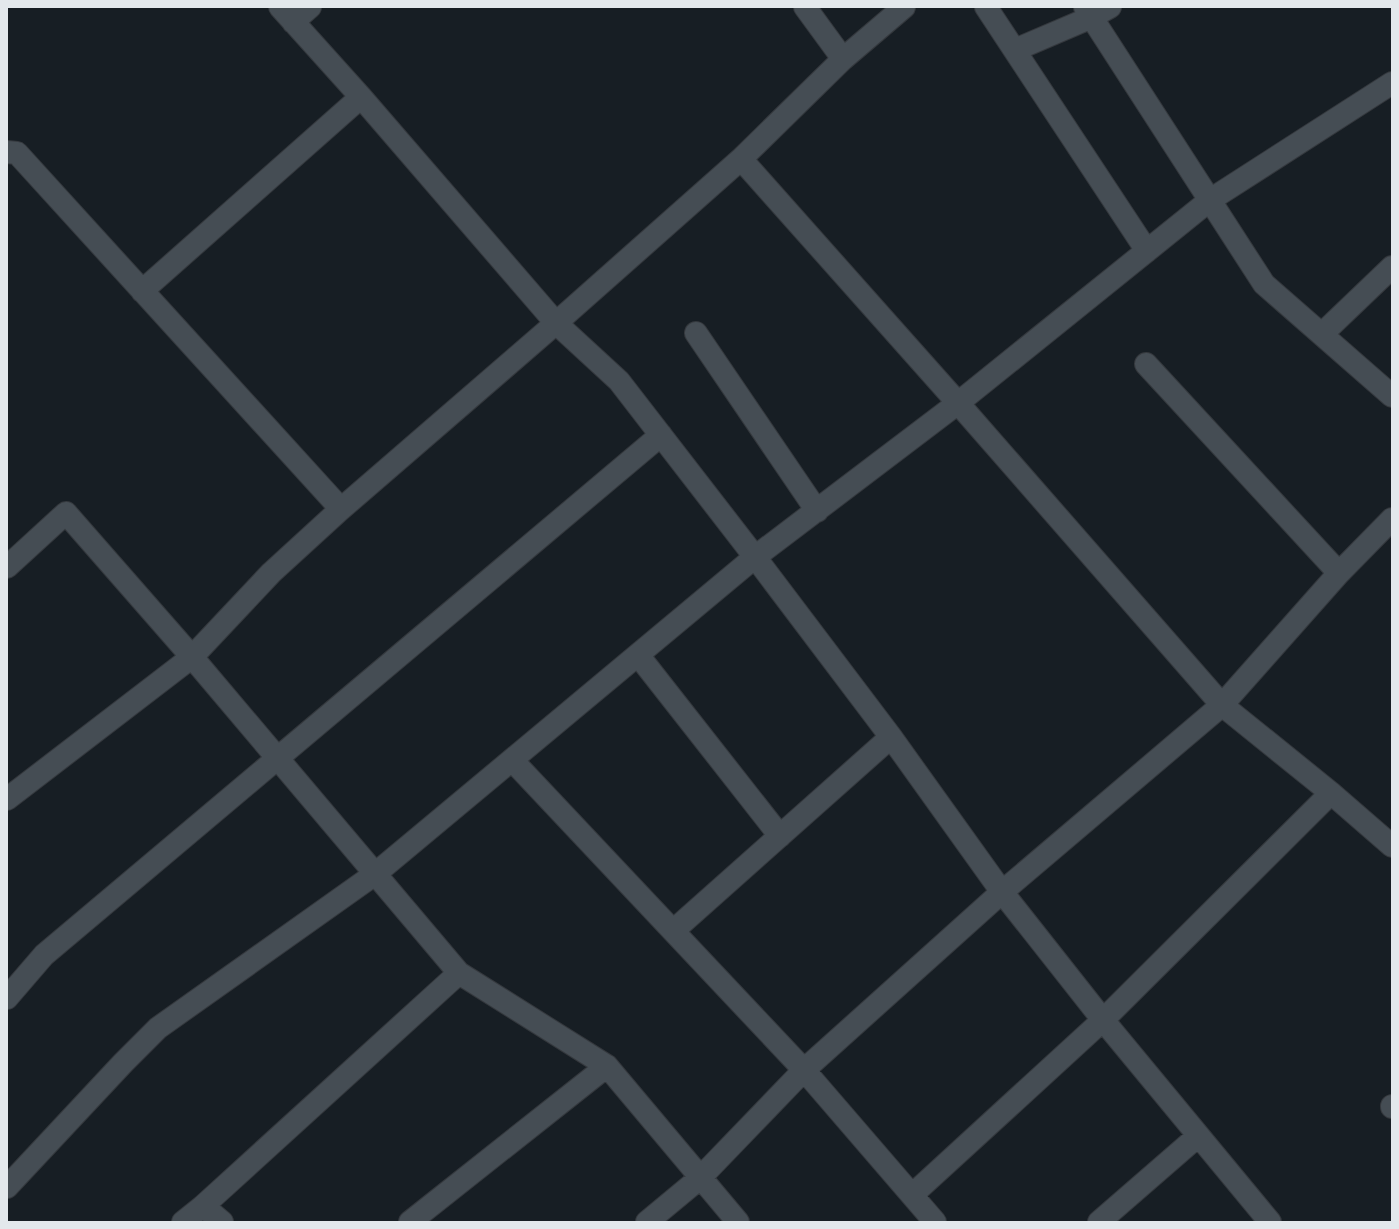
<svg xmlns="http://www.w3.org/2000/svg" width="1399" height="1229" font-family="'Fira Sans',sans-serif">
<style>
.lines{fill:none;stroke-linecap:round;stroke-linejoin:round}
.minor-casing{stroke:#35393e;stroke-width:24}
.minor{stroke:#454d54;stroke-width:22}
</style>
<rect width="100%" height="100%" fill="#171e24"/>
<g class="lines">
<g class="minor-casing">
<path id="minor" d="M280,7L361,97L556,323L619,381L755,557L891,737L1002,892L1222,705L1331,793L1392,846
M805,7L843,59
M986,7L1147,251
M1085,7L1264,284L1392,396
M293,22L310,7
M1015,50L1092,17L1110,7
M7,152L17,153L341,509
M741,159L958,403L1222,705L1339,573L1392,519
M142,291L361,97
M696,333L817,511
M1322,334L1392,267
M1146,364L1339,573
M7,567L66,513L192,657L459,973
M638,655L780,836
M512,760L804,1070L1002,892L1103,1020L1270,1222
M7,799L192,657L271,573L341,509L556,323L741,159L843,59L904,7
M673,931L891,737
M7,998L44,955L661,435
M1392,1106V1107
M7,1187L123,1063L158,1028L375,874L755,557L958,403L1210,200L1392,83
M912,1195L1103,1020L1331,793
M183,1222L203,1206
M222,1222L203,1206L459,973L607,1066L738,1222
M410,1222L607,1066
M647,1222L700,1178L804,1070L935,1222
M1099,1222L1198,1136"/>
</g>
<use href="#minor" class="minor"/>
</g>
<rect width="1399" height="1229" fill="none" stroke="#e3e8ec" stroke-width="16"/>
</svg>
